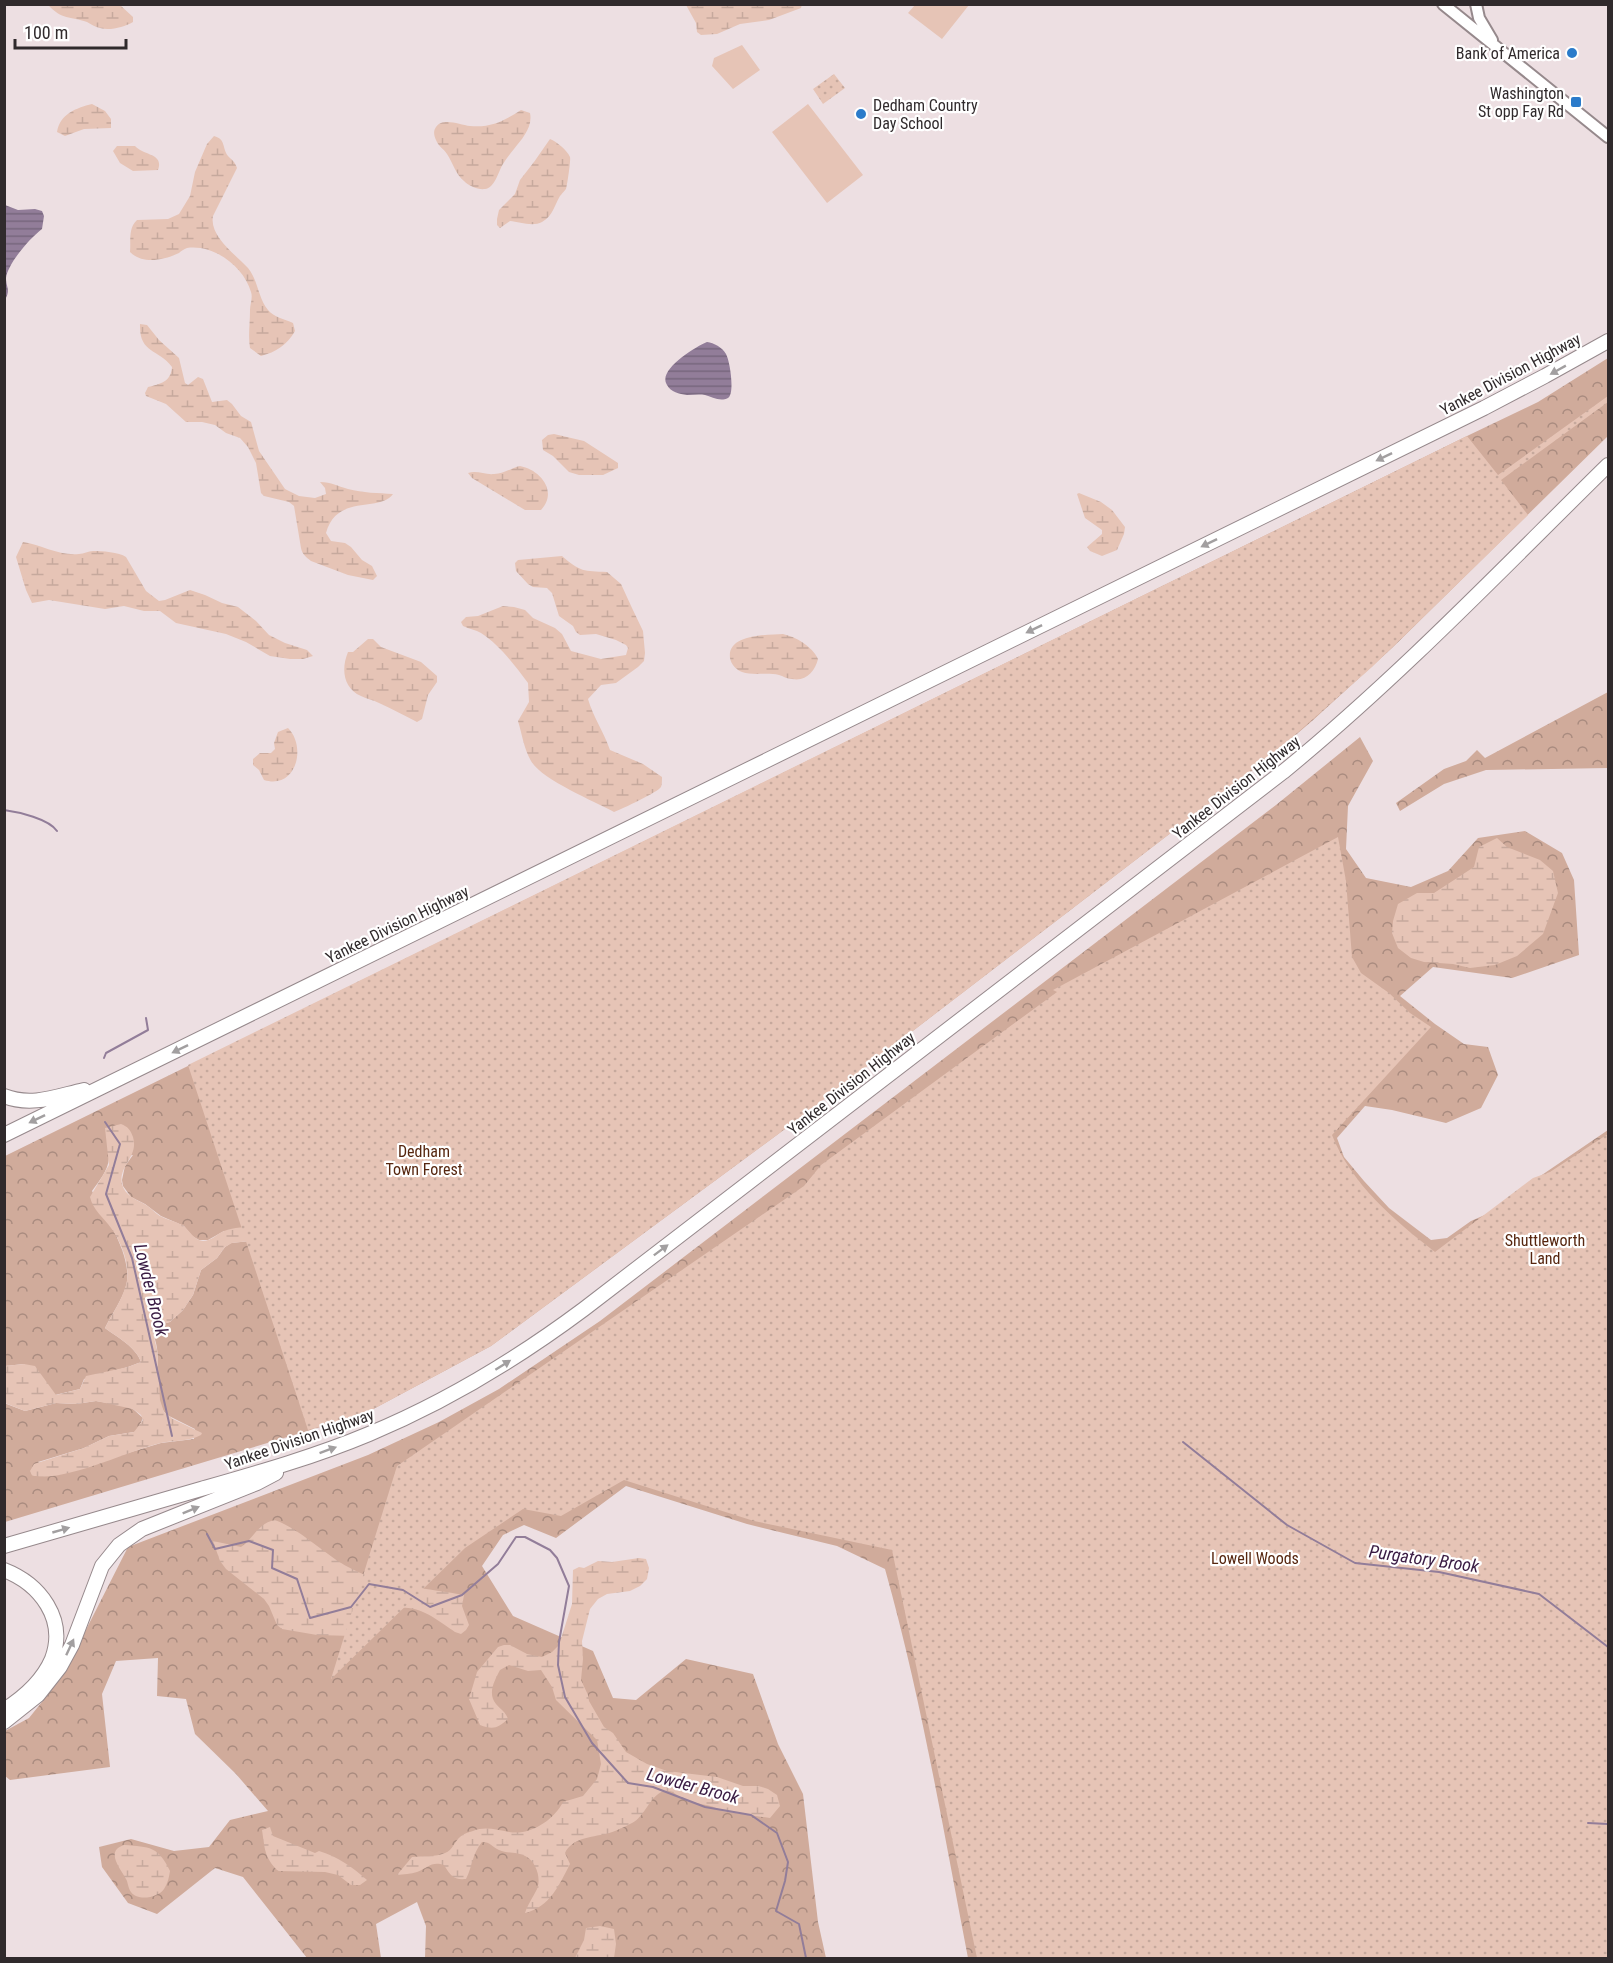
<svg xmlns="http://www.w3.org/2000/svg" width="1613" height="1963" font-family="'Roboto Condensed',sans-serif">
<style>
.forest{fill:url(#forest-crowns)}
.wetland{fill:url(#wetland-marsh)}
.park{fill:url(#park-dots)}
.garden{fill:#e6c4b6}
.water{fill:url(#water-rules)}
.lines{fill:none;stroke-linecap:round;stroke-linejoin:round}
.stream{stroke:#927d99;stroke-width:2}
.secondary-casing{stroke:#96898c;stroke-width:14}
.motorway-casing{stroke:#96898c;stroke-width:16}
.secondary{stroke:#fff;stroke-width:10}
.motorway{stroke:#fff;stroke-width:14}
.oneway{fill:#a29fa0}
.poi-dot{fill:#2b7bca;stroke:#fff;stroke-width:2}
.labels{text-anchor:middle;stroke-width:4.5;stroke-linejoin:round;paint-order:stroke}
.poi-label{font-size:16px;fill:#302a2c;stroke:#fff;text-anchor:end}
.street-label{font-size:16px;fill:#302a2c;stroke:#fff}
.park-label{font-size:16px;fill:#56260f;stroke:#fff}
.water-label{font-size:18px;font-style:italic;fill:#391b43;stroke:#fff}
</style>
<defs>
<pattern id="forest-crowns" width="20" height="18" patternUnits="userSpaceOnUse" patternTransform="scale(1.5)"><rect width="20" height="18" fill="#d0ab9b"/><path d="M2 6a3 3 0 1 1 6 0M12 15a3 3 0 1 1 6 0" fill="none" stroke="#a98b7f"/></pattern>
<pattern id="wetland-marsh" width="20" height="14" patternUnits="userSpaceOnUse" patternTransform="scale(1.5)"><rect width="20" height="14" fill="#e6c4b6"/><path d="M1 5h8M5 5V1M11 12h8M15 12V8" fill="none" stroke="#c6a99d"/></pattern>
<pattern id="park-dots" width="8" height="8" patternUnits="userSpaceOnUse" patternTransform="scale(1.5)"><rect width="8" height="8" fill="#e6c4b6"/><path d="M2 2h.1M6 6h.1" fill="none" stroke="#c6a99d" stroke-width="1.8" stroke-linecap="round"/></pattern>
<pattern id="water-rules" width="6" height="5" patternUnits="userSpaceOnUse" patternTransform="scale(1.5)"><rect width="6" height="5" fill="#927d99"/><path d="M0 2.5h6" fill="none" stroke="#78677d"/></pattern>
</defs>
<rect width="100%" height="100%" fill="#eddfe2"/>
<path class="forest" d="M1608,358V436L1392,648L1312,721L1271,756L785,1129L491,1346L364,1414L5,1522L4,1403L25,1411L56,1403L76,1404L96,1401L126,1406L133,1409L143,1418L137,1431L134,1432L109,1436L84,1448L38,1462L58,1474L161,1443L194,1439L195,1429L167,1415C151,1399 160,1369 157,1348C156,1342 154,1336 152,1329L155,1326L170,1322L183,1310L193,1295L201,1270L217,1258L225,1247L231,1243L250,1241L224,1231L208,1240H199L192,1236L184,1226L161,1216L145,1204L131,1197L123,1186L122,1180L125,1166L133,1155L109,1158C108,1171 99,1181 92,1191C105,1215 134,1258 126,1286C122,1300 112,1314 105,1328C117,1337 136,1347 141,1362L128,1367L84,1379L80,1389L55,1395L24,1364L5,1366V1156L1467,436L1538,402Z
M1608,692V768L1486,770L1444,784L1400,811L1396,803L1444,769L1466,761L1477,750L1485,758Z
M1360,737L1373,761L1348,806L1346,849L1366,878L1411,887L1448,871L1478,838L1525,831L1562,853L1574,880L1579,955L1512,978L1433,967L1400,996L1435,1024L1464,1044L1488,1047L1498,1075L1481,1108L1446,1123L1392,1110L1365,1106L1337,1138L1344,1157L1364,1181L1389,1208L1431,1240L1447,1238L1471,1221L1496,1210L1533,1181L1608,1130V1958H968C943,1828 921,1697 885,1569L837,1546L747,1524L626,1486L556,1538L524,1525L503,1535L482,1566L513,1616L593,1651L613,1698L636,1700L686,1659L753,1674L778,1744L803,1794L818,1922L826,1958H425L426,1926L417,1902L376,1924L381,1958H307L243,1877L215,1868L157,1914L128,1903L102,1867L99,1847L131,1839L174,1851L209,1847L230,1820L268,1811L236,1774L195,1734L186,1699L157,1696L158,1658L116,1661L102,1694L110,1767L10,1780L5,1776V1731L29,1718L62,1677L128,1547L368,1455L439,1422L499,1389L600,1321L1276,805Z"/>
<path class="wetland" d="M802,4L801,8L769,20L740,24L717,34L701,35L697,32L696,23L686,5Z
M48,5H120L133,17V22C124,27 110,31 100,28C95,27 91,24 87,22C70,16 62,20 48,5Z
M92,104L105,111L111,119V128L84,129L65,136L57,132C60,114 76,108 92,104Z
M521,110L530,113C533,127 522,139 514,149C510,154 506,159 503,164C498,172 495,188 485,189C478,190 469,186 464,181C456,175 453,163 447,154C444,149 438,146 436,140C434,136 433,131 436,127C443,117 460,125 470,126C491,128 504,121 521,110Z
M214,136C226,139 222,148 228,156C232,160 235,162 237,168L213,216C209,236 235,254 248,268C258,280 258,298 268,310C274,317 284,319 293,323L295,331C287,345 276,352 261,356L250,348C248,336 250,323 250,310C250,304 253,298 251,292C244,267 214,244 187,248C184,249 181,251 179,253C164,260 143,265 130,252C131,241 128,228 137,220L168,219L179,214L190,196L195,172L207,144Z
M550,139C557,142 567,150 570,157C571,160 567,186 566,189C565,190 561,195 560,196C554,206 553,216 542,222C533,227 519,222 510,221L500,228L497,225V219L499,210L515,194L520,180L534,162Z
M117,146H135C144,156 164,153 158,170L133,171L120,163L113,151Z
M140,324L147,325L159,340L179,358L185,383L188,385L198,377L203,379L212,402L227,400L232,404L241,416L251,422L259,451L285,489L299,496L315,498L326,494L325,488L320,482C332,482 337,486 348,489C363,493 378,493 393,494C380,513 337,493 326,533L331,541L345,543L351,547L362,560L372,566L377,576L373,580L348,575L311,561C306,557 302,554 301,548L294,506L289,502L264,496L261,493L256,463L248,447L240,438L226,433L215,425L202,422H186L166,404L146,396L145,393L148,387C160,384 171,382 172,367C158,348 139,354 140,324Z
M554,434L584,441L618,463V468L603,475H579L569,472L553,456L543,450L542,440L548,435Z
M520,466C541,470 558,492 541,510H525L472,478L468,473C477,470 485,475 494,474C504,474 511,468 520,466Z
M1079,493L1101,502L1112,510L1125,527L1124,534L1117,550L1102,556L1090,551L1087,547L1102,534V530L1085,518L1077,494Z
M23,542C42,545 59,556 79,554C84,554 88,551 93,551C102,551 119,552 126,557L146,591L159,601L165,600L190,590L205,595L222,603L238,607L256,621L269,635L285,643L307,650L313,656L303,659H290L270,656L246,642L226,634L176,623L160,611H144L124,606L105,609L49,600L32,603L26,590L16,557Z
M562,556C580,572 584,571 607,572L621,584L632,608L643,631L645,653L644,661L638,667L616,683L601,685L588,699C593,717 604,732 610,750L643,764L662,777C662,780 662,785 661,787C658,792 622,809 614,812C594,801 542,780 531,761C524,749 522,734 518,721L529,702L528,683C515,666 500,645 481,633C476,630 469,629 463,626L461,622L466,617L478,616L503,606L514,607L525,610L533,618L555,628L562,634L571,651L601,659L626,655L628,648L626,645L616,640L596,634L580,635L576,632L573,626L559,616L552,593L547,588L533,587L528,584L516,571L515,563L518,560Z
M783,634C796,637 812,646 818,659C815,671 806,682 792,679C787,679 783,676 779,675C767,672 753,676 742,672C736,670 731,664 730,658C727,634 767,635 783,634Z
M368,639H373L381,647L421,662L437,676V682L428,695L422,719L417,722C404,715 392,709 379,703C373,700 367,699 361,696C343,688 341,669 348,652H353Z
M288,728C307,747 296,790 264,780L259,770L253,765V759L260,753H271L275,749L274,743L278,732Z
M1497,838L1507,847L1540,860L1553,871L1558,893L1543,934L1517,956L1495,965L1470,968L1453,964L1424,962L1411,958L1398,948L1392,933L1393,921L1398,904L1417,893H1434L1474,867L1479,847Z
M121,1124C128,1127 130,1129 133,1137C139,1157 118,1166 122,1184C125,1196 136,1199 146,1205C151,1208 155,1213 160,1216C167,1220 175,1221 182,1225C190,1230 193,1240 203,1241C211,1241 217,1234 224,1231C234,1227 246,1227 256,1227L250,1241L232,1243L225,1247L217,1258L201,1270L193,1295L183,1310L170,1322L155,1326L152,1329L157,1350L160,1400L164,1412L173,1419L202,1433L201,1435C188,1442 175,1440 161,1443C128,1451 67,1481 36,1476C31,1476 32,1475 30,1471L34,1464L84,1448L109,1436L134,1432L143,1420L141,1415L133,1409L96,1401L76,1404L56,1403L25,1411L5,1403V1366L24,1364L35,1366L56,1395L80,1389L86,1376L128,1367L141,1362C136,1347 117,1337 105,1328C112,1314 122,1300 126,1285C131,1267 122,1243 111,1228C104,1218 93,1210 90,1197L109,1165L105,1128Z
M275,1520C304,1531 326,1557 354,1570C384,1585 431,1589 464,1595L462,1606L469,1625L466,1630L461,1634L455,1632C440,1622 421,1606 402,1608L353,1636L317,1635L282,1629L277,1625L269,1606L264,1599L226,1569L220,1561L213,1541L241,1547C254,1538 258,1523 275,1520Z
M639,1558L646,1559L649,1568L647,1579L640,1586L630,1591L607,1594L598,1599L590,1609L582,1641L583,1659L581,1680L588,1695L589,1701L604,1727L613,1733L626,1752L647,1764L667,1771L717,1777L743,1786H759L768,1789L777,1795L780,1806L770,1818L722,1811C710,1803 694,1805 682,1798C676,1795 672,1790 665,1791C652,1792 644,1818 632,1823C624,1827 614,1832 606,1834C591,1837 572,1838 565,1853L570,1864C559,1885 550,1907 525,1913C528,1904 532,1899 536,1891C542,1881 537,1863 527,1857C518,1851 508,1854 499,1850C492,1847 491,1842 482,1842C472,1854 473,1865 466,1879C453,1880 451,1876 444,1865C431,1861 428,1868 417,1872C411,1874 403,1874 397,1875L412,1857C422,1856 436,1857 445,1853C453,1850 454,1842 460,1837C463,1834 469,1832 473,1831C485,1826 497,1830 509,1832C530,1836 554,1820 563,1802L583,1796L597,1779L601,1764L597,1740L556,1700L552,1687L541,1670L528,1671L509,1665L500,1670C495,1680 487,1693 496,1704C501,1710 505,1711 508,1719C498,1728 493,1730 480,1725L469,1699L477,1672L498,1647L504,1645H510L527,1654L542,1657L552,1652L559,1645L572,1604L573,1570L579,1567L584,1568L598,1561L612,1562Z
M270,1827L273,1836L315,1853L319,1851C339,1857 352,1867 367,1880L360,1885H351L338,1875L325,1872L278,1871C264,1857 265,1849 262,1830Z
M124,1845C150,1847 158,1846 170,1871C169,1877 168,1883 164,1889C159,1897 138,1902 131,1892C128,1888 128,1882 126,1879C120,1868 105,1851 124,1845Z
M600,1926L614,1929L616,1944L614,1958H575L584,1940L586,1928Z"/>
<path class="park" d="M834,74L845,88L823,104L813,89Z
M1608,396V402L1501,480L1528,515L1372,667L1271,756L785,1129L491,1346L364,1414L308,1430L188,1065L1467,436L1498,475Z
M1338,837L1346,881L1352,957L1361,973L1389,993L1410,1013L1431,1027L1332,1135C1351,1184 1395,1221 1435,1252L1533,1178L1550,1172L1608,1134V1958H977L892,1550L754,1521L624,1480L561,1516L523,1509L465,1548L331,1679L397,1466L804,1186L821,1165L1057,992L1053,990Z"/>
<path class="garden" d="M915,5V4L969,5L942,39L908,13Z
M742,45L760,70L733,89L712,66L714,58Z
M808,104L863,175L827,203L772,132Z"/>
<path class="water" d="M5,205L18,210L35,209L42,211L44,216L42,229C30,238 8,263 6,278C6,288 11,289 5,300Z
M707,342C714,343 722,347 726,354C730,361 735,394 728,398C720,402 712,397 705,395C699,394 693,395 687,395C679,394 671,392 667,385C657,370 695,347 707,342Z"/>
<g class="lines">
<path class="stream" d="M4,810C19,812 49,819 57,831
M104,1058L106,1053L148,1030L146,1018
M105,1122L120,1144L106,1194L132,1258L172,1436
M1183,1442L1287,1525L1355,1563L1439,1572L1539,1594L1608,1647
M207,1534L215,1549L249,1541L273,1550L272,1568L297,1579L310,1618L351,1607L369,1584L403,1590L430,1607L462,1595L498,1564L516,1537H525L550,1550L557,1558L569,1586L559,1642L558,1665L565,1697L592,1743L628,1783L653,1787L705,1807L751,1815L777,1833L788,1862L785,1881L776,1911L799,1924L806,1958
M1588,1823L1608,1824"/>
<g class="secondary-casing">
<path id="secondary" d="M1443,4L1608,137
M1476,4L1479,18L1492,40"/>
</g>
<g class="motorway-casing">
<path id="motorway" d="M4,1096C32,1107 57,1096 84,1090
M4,1135L1484,408L1545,376L1608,341
M4,1546C70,1527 135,1508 201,1489C257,1473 314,1457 369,1434C446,1402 517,1359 584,1309L1283,772C1399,677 1502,569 1608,465
M4,1570C40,1584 67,1619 52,1659C43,1680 23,1698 4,1710
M4,1722L38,1695L60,1667L72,1645L102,1566L119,1545L142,1529L257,1483L276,1473"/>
</g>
<use href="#secondary" class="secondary"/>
<use href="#motorway" class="motorway"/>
</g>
<defs><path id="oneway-solid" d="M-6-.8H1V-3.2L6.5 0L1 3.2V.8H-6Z" transform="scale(1.5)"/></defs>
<g class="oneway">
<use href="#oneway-solid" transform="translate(1558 370) rotate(151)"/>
<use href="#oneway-solid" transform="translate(1384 457) rotate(154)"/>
<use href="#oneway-solid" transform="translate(1209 543) rotate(154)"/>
<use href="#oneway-solid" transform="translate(1034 629) rotate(154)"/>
<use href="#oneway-solid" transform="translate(180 1049) rotate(154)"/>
<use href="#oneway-solid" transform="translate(37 1119) rotate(154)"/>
<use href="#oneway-solid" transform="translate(661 1250) rotate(-37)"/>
<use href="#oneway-solid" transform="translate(503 1365) rotate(-32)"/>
<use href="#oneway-solid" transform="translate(328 1450) rotate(-20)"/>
<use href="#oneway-solid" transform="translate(191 1510) rotate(-22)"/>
<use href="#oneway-solid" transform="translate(61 1530) rotate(-16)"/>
<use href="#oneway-solid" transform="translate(70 1647) rotate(-65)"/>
</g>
<g class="poi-dot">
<circle cx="1572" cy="53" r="6"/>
<rect x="1570" y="96" width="12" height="12" rx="3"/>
<circle cx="861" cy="114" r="6"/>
</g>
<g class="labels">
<g class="poi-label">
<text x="1560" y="59">Bank of America</text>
<text x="1564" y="99">Washington<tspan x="1564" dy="18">St opp Fay Rd</tspan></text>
<text x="873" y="111" text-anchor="start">Dedham Country<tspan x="873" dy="18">Day School</tspan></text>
</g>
<g class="street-label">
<text transform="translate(1510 374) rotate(-28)" y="6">Yankee Division Highway</text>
<text transform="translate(1236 787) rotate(-38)" y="6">Yankee Division Highway</text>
<text transform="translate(397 924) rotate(-26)" y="6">Yankee Division Highway</text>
<text transform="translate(851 1083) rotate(-38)" y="6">Yankee Division Highway</text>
<text transform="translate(299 1439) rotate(-19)" y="6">Yankee Division Highway</text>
</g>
<g class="park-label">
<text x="424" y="1157">Dedham<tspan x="424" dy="18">Town Forest</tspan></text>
<text x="1545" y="1246">Shuttleworth<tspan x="1545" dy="18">Land</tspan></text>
<text x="1255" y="1564">Lowell Woods</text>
</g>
<g class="water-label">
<text transform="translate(151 1290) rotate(76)" y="6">Lowder Brook</text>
<text transform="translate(1424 1559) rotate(8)" y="6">Purgatory Brook</text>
<text transform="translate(693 1786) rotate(15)" y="6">Lowder Brook</text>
</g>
</g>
<rect width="1613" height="1963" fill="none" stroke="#302a2c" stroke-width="12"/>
<path d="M15 39v9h111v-9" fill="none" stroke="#302a2c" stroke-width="3"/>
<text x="24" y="39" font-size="18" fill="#302a2c" stroke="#ffffff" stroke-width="4.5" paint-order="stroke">100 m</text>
</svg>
